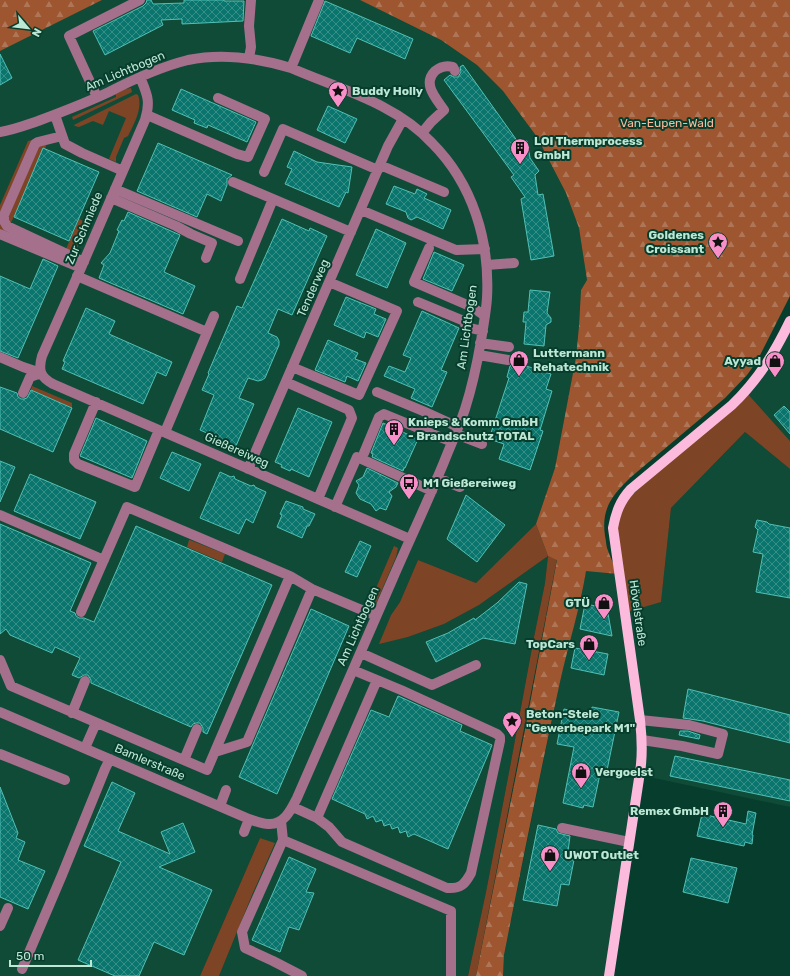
<svg xmlns="http://www.w3.org/2000/svg" width="790" height="976" font-family="Rubik,sans-serif">
<style>
.built{fill:#104b38}
.grass{fill:#7e4426}
.forest{fill:url(#forest-firs)}
.building{fill:url(#building-cross-hatch);stroke:#51c0b5}
.lines{fill:none;stroke-linecap:round;stroke-linejoin:round}
.minor{stroke:#a4708b;stroke-width:10}
.major{stroke:#fcbbdd;stroke-width:10}
.labels{text-anchor:middle;stroke-width:4;stroke-linejoin:round;paint-order:stroke}
.street-label{font-size:12px;fill:#bee8d6;stroke:#073d2c}
.poi-label{font-size:12px;font-weight:bold;fill:#bee8d6;stroke:#073d2c;text-anchor:start}
.park-label{font-size:12px;fill:#f8ba9c;stroke:#073d2c}
</style>
<defs>
<pattern id="forest-firs" width="22" height="20" patternUnits="userSpaceOnUse"><rect width="22" height="20" fill="#9e5630"/><path d="M5 1l3.5 6h-7zM16 11l3.5 6h-7z" fill="#ae7657"/></pattern>
<pattern id="building-cross-hatch" width="8" height="8" patternUnits="userSpaceOnUse"><rect width="8" height="8" fill="#0a756d"/><path d="M0 0l8 8M0 8l8-8" fill="none" stroke="#378f88"/></pattern>
</defs>
<rect width="100%" height="100%" fill="#073d2c"/>
<path class="built" d="M102,0H360L441,40L477,65L503,91L537,137L566,193L579,228L587,280L581,290L579,326L576,357L555,468L536,524L476,583L418,560L400,602L391,615L380,643L408,637L444,624L479,605L548,556L545,583L534,637L510,767L486,892L468,976H219L252,895L274,843L260,838L200,976H0V51Z
M790,327V441L747,393Z
M745,432L790,469V807L640,775L627,612L661,601L671,508Z
M586,570L618,574L641,746L607,976H503L504,955L545,753L566,653L582,594Z"/>
<path class="grass" d="M131,88L132,92L128,94L73,120L72,117L116,97V96L115,93L125,89Z
M136,94L138,95C143,108 134,124 128,136L124,138L116,157V162L109,159L126,118L109,111L103,125L93,121L79,127L75,126L74,125Z
M43,137L0,218L75,260L0,229V205L28,141Z
M47,143L45,149L10,225L6,222L37,147Z
M79,219L90,224V225L86,226L77,249L79,251L71,252L66,249Z
M32,386L72,403V408L31,390Z
M747,393L790,441V469L745,432L671,508L661,602L627,612L616,520L623,503Z
M536,524L548,556L557,559L476,976H468L486,892L510,767L534,637L545,583L548,556L479,605L444,624L408,637L379,644L391,615L400,602L418,560L476,583Z
M189,540H190L225,554L222,562L187,547Z
M394,546L398,548L396,557L374,608L372,609L368,607Z
M260,838L275,843L252,895L219,976H200Z"/>
<path class="forest" d="M0,0H102L0,51Z
M360,0H790V296L757,361L747,375L725,398L631,477C612,495 601,509 605,536C606,540 606,544 607,548C610,557 614,565 618,574L586,571C580,609 568,645 560,682C540,773 522,864 504,955L503,976H476L524,735L557,560L548,556L536,524L555,468L576,357L579,326L581,290L587,280L579,228L566,193L537,137L503,91L477,65L441,40Z"/>
<path class="building" d="M147,0H151L153,4L184,3V0H224V1H244L243,21L182,24V19L161,20L163,25L105,55L93,31L143,6L146,3Z
M325,1L413,39L405,59L357,38L350,53L311,36Z
M0,54L12,78L0,85Z
M463,65L518,142L527,141L530,158L539,171L535,175L538,195L543,194L554,256L531,260L521,199L525,197L511,177L514,175L444,80L450,75L454,77H458L461,72L460,67Z
M181,89L256,122L247,142L208,125L207,128L194,123L195,120L172,110Z
M328,106L357,119L345,143L317,130Z
M158,143L232,175L227,179V185L221,201L207,194L197,217L137,191Z
M43,148L99,172L69,241L14,217Z
M294,151L317,162L352,167L348,193L346,192L339,207L285,184L292,169L287,167Z
M394,186L415,194L417,189L427,194L424,198L451,210L443,229L417,217L411,220L408,218L406,212L386,204Z
M128,212L180,235L164,272L195,286L183,314L99,278L104,265L101,263L110,253L119,231L117,230L122,220L124,221Z
M282,219L309,231L310,228L327,236L292,315L278,309L268,333L277,337L279,341V345L265,378L262,380L258,381L248,378L239,398L254,404L236,446L200,430L214,395L202,390L209,374L208,373L237,306L242,308Z
M376,229L406,243L387,288L356,275Z
M434,252L464,265L452,291L423,279Z
M43,259L58,266L18,358L0,351V276L30,289Z
M530,290L550,292L547,313L551,318V322L546,325L544,346L524,344L526,322H523L524,312H528Z
M346,297L376,309L374,314L386,319L378,337L366,332L364,338L334,325Z
M86,308L115,321L109,334L172,362L166,376L157,372L143,404L62,369L65,362L63,361Z
M422,311L459,328L441,370L447,372L432,407L411,398L415,389L384,376L389,366L405,372L411,358L403,355Z
M328,340L358,353L355,359L366,363L358,381L347,376L345,382L315,370Z
M514,362L551,374L546,389L552,391L540,430L543,431L530,470L499,459L504,444L489,439L509,378L507,377L510,366Z
M0,387L17,393L18,397L21,399H24L27,398L31,390L72,408L53,452L0,429Z
M784,406L790,412V434L774,415Z
M298,408L332,422L309,477L291,469L290,471L281,467L282,465L275,462Z
M96,418L147,441L132,478L80,456Z
M383,423L418,439L405,468H404L403,471L372,457L373,454L371,453Z
M172,452L201,464L189,491L160,478Z
M0,461L15,467L0,502Z
M367,468L398,483L396,487L389,492L392,496L386,510L380,508L376,511L371,504L360,499L356,493L359,485L356,481L363,477Z
M220,472L231,477L234,476L235,479L251,486L254,485L255,487L266,492L253,523L246,519L239,534L200,518Z
M30,474L96,502L80,539L14,511Z
M466,495L505,525L477,562L447,539Z
M286,501L303,507V509L315,514L309,526H307L302,538L277,527L282,515L280,514Z
M757,520L767,522L769,524L790,528V598L756,592L763,554L753,552L758,530L755,527Z
M0,524L91,563L70,611L75,613L76,616L79,618H84L94,622L136,526L272,585L207,734L203,732V728L200,723H196L193,724L191,727L91,683V680L88,675H84L79,678L72,675L80,658L55,647L52,653L10,635L6,629L0,634Z
M360,541L371,546L357,577L345,572Z
M519,582L527,584L515,644L483,638L436,662L426,642L448,633L474,618L475,620L497,603Z
M585,604L607,608L612,636L580,629Z
M311,609L349,626L277,794L239,777Z
M575,648L608,654L604,675L571,668Z
M688,689L790,715V743L703,721L683,718Z
M398,696L462,725L460,731L492,745L448,849L414,834L408,837L406,831L400,833L398,827L392,829L390,824L384,826L382,820L376,822L373,816L367,819L365,814L332,799L371,710L389,717Z
M592,707L619,712L606,775L600,774L593,807L584,805L583,808L563,803L574,747L557,744L564,709L591,715Z
M680,731H688L700,735L699,739L679,735Z
M675,756L790,780V801L670,776Z
M112,782L135,793L118,831L170,854L161,832L183,823L195,852L159,867L212,890L184,955L154,942L139,976H115L78,960L121,862L84,846Z
M0,787L18,833L16,838L25,842L18,860L45,871L28,909L0,897Z
M748,811L756,813L752,835H753L752,844L745,842L744,846L697,836L702,814L746,824Z
M538,825L556,829L558,833L570,836L567,859L574,860L569,885L561,884L557,906L523,900Z
M289,857L316,869L306,892L314,893L299,930L289,927L280,952L252,940Z
M691,858L737,868L728,903L683,892Z"/>
<g class="lines">
<path class="minor" d="M249,58L251,47L249,26L251,0
M291,68L319,0
M140,77C147,94 151,101 145,120L81,268L42,356C38,370 40,377 53,384L410,539
M97,97L69,36L140,0
M55,115L65,144L82,153L123,171
M147,115L237,154L248,157L265,119L218,98
M0,132C13,130 26,125 38,121C62,112 86,103 109,92C134,79 160,67 188,60C222,53 258,58 291,68C339,89 395,103 432,143C473,184 490,241 487,298C486,313 483,327 481,341C477,364 472,387 465,409C459,427 451,444 444,462C428,501 410,539 393,578C361,651 329,724 297,798C291,810 284,825 268,824C262,824 255,821 249,819L0,712
M422,133L431,122L444,110C436,98 422,84 435,71C441,66 446,65 453,67L455,71
M62,136L38,142L35,144L4,215V221L7,226L84,262
M380,165L444,192
M264,172L283,129L378,170
M233,182L351,232
M115,189L238,241
M111,198L176,226L191,234L212,243L206,258
M361,210L456,250L485,249
M0,234L81,268
M429,248L414,282L472,307L485,316
M487,265L514,263
M77,276L207,332
M240,279L273,199
M418,302L464,321L466,327L483,331
M480,343L509,347
M479,355L508,360
M0,357L23,367L41,373
M292,367L359,395L397,311L329,282
M286,382L349,410L352,418L318,499
M377,392L423,411L458,427
M23,393L30,377L41,373
M96,402L74,454V460L78,464L135,487L159,430
M165,432L214,316
M456,434L482,444
M364,453L379,417L384,414L452,442
M248,469L388,146L403,119
M437,478L460,487
M335,507L357,457L432,491
M0,515L104,560
M290,576L312,589
M361,653L432,685L476,665
M0,660L11,686L207,770L290,576L127,507L81,612
M72,713L85,681
M640,720L689,725L723,734L718,754L682,746L642,740
M85,748L96,723
M215,752L247,742L312,589L376,616
M0,754L65,780
M184,760L197,729
M220,806L226,790
M293,807L317,818L329,827L342,842L447,888C461,889 465,884 471,873L500,741V737L497,734L401,690L353,670
M317,818L377,680
M281,821L283,840L242,932L245,948L273,961L302,976
M562,828L629,842
M244,832L249,819
M283,840L451,911V976
M0,926L8,908
M22,969L62,875L105,769L110,759"/>
<path class="major" d="M609,976L640,772C643,754 642,738 640,720L613,528C616,512 620,501 631,489L732,405C758,380 774,354 790,321"/>
</g>
<defs>
<g id="sight-pin" transform="scale(1)"><path d="M0 17L-7.5 6A9.5 9.5 0 1 1 7.5 6Z" fill="#f98fc9" stroke="#073d2c"/><path d="M0-6L1.8-2.2L6-1.7L2.9 1.2L3.7 5.4L0 3.3L-3.7 5.4L-2.9 1.2L-6-1.7L-1.8-2.2Z" fill="#111"/></g>
<g id="building-pin" transform="scale(1)"><path d="M0 17L-7.5 6A9.5 9.5 0 1 1 7.5 6Z" fill="#f98fc9" stroke="#073d2c"/><path d="M-4-6H4V6H1V3H-1V6H-4ZM-2.5-4.3h1.7v1.8h-1.7ZM.8-4.3h1.7v1.8H.8ZM-2.5-1h1.7V.8h-1.7ZM.8-1h1.7V.8H.8Z" fill="#111"/></g>
<g id="shop-pin" transform="scale(1)"><path d="M0 17L-7.5 6A9.5 9.5 0 1 1 7.5 6Z" fill="#f98fc9" stroke="#073d2c"/><path d="M-5-2.5h2.3a2.7 3.5 0 0 1 5.4 0H5L5.5 6h-11ZM-1.5-2.5h3a1.5 2.3 0 0 0-3 0Z" fill="#111"/></g>
<g id="bus-pin" transform="scale(1)"><path d="M0 17L-7.5 6A9.5 9.5 0 1 1 7.5 6Z" fill="#f98fc9" stroke="#073d2c"/><path d="M-5-6H5V4H4V6H2V4H-2V6H-4V4H-5ZM-3.5-4V0h7V-4ZM-3.5 1.2v1.5H-2V1.2ZM2 1.2v1.5H3.5V1.2Z" fill="#111"/></g>
</defs>
<g fill-rule="evenodd">
<use href="#sight-pin" x="338" y="91"/>
<use href="#building-pin" x="520" y="148"/>
<use href="#sight-pin" x="718" y="242"/>
<use href="#shop-pin" x="519" y="360"/>
<use href="#shop-pin" x="775" y="361"/>
<use href="#building-pin" x="394" y="429"/>
<use href="#bus-pin" x="409" y="483"/>
<use href="#shop-pin" x="604" y="603"/>
<use href="#shop-pin" x="589" y="644"/>
<use href="#sight-pin" x="512" y="721"/>
<use href="#shop-pin" x="581" y="772"/>
<use href="#building-pin" x="723" y="811"/>
<use href="#shop-pin" x="550" y="855"/>
</g>
<g class="labels">
<g class="street-label">
<text transform="translate(125 71) rotate(-23)" y="4">Am Lichtbogen</text>
<text transform="translate(84 228) rotate(-67)" y="4">Zur Schmiede</text>
<text transform="translate(313 288) rotate(-66)" y="4">Tenderweg</text>
<text transform="translate(467 327) rotate(-82)" y="4">Am Lichtbogen</text>
<text transform="translate(237 450) rotate(24)" y="4">Gießereiweg</text>
<text transform="translate(638 613) rotate(82)" y="4">Hövelstraße</text>
<text transform="translate(358 626) rotate(-66)" y="4">Am Lichtbogen</text>
<text transform="translate(150 762) rotate(23)" y="4">Bamlerstraße</text>
</g>
<g class="poi-label">
<text x="352" y="95">Buddy Holly</text>
<text x="534" y="145">LOI Thermprocess<tspan x="534" dy="14">GmbH</tspan></text>
<text x="704" y="239" text-anchor="end">Goldenes<tspan x="704" dy="14">Croissant</tspan></text>
<text x="533" y="357">Luttermann<tspan x="533" dy="14">Rehatechnik</tspan></text>
<text x="761" y="365" text-anchor="end">Ayyad</text>
<text x="408" y="426">Knieps &amp; Komm GmbH<tspan x="408" dy="14">- Brandschutz TOTAL</tspan></text>
<text x="423" y="487">M1 Gießereiweg</text>
<text x="590" y="607" text-anchor="end">GTÜ</text>
<text x="575" y="648" text-anchor="end">TopCars</text>
<text x="526" y="718">Beton-Stele<tspan x="526" dy="14">"Gewerbepark M1"</tspan></text>
<text x="595" y="776">Vergoelst</text>
<text x="709" y="815" text-anchor="end">Remex GmbH</text>
<text x="564" y="859">UWOT Outlet</text>
</g>
<g class="park-label">
<text x="667" y="127">Van-Eupen-Wald</text>
</g>
</g>
<g transform="translate(28 28) rotate(118)" stroke="#073d2c" stroke-width="3" paint-order="stroke">
<path d="M0-3L7 15L0 10L-7 15Z" fill="#bee8d6"/>
<text y="-6" font-size="11" font-weight="bold" text-anchor="middle" fill="#bee8d6">N</text>
</g>
<path d="M10 960v6h81v-6" fill="none" stroke="#bee8d6" stroke-width="2"/>
<text x="16" y="960" font-size="12" fill="#bee8d6" stroke="#073d2c" stroke-width="3" paint-order="stroke">50 m</text>
</svg>
